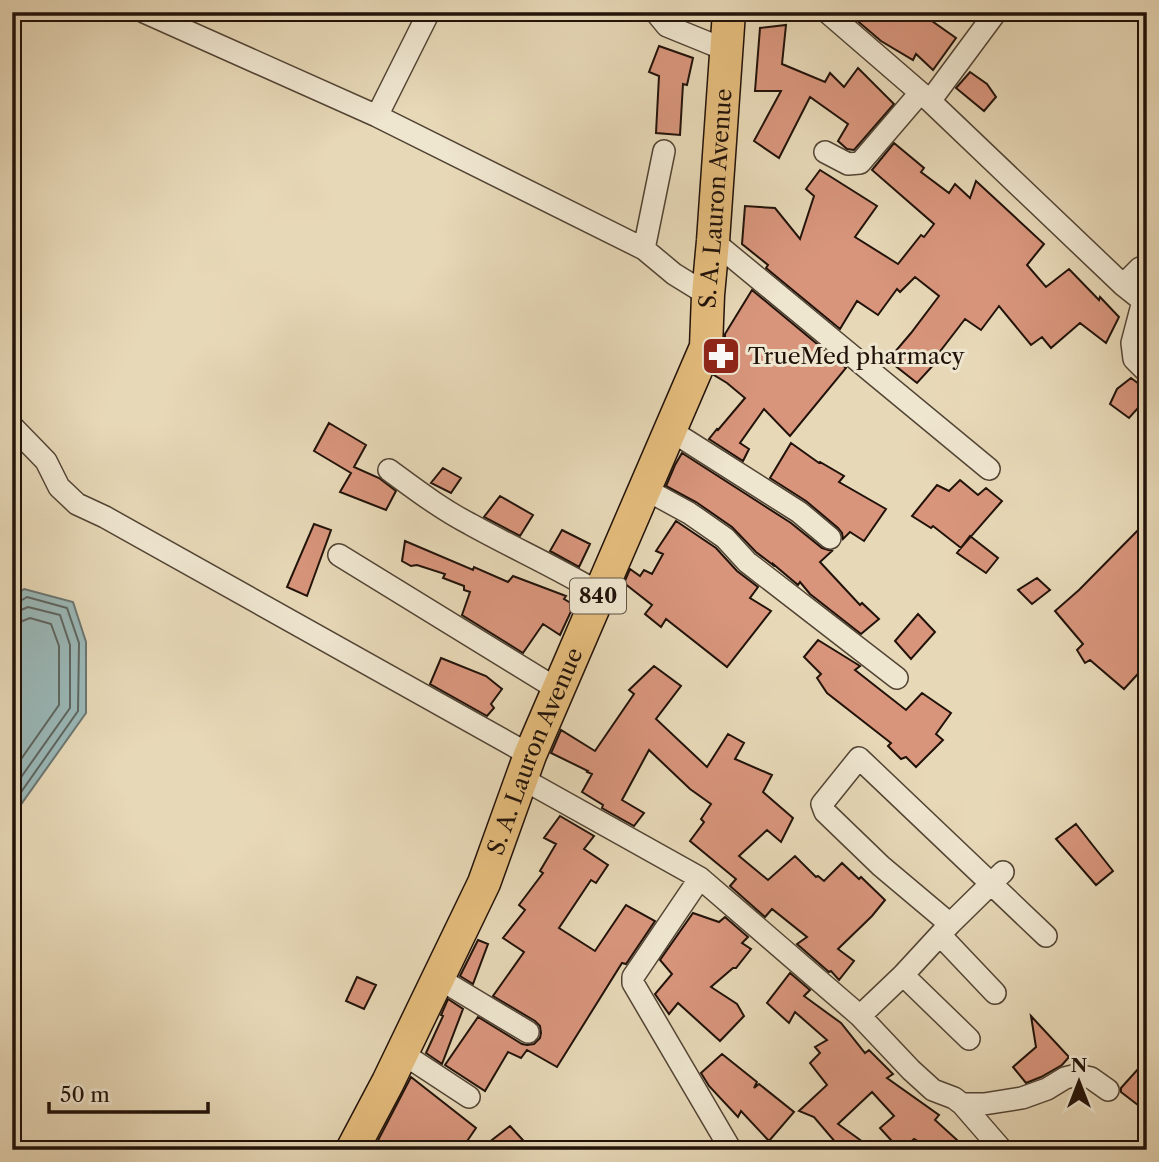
<svg xmlns="http://www.w3.org/2000/svg" width="1159" height="1162" font-family="'Libre Caslon Text',serif">
<style>
.water{fill:#9ab8b8;stroke:#6a7672;stroke-width:2}
.lines{fill:none;stroke-linecap:round;stroke-linejoin:round}
.shore{stroke:#5e6560;stroke-width:2}
.building{fill:#d8957c;stroke:#211209;stroke-width:2}
.minor-casing{stroke:#524434;stroke-width:24}
.highway-casing{stroke:#211209;stroke-width:35}
.minor{stroke:#efe6d0;stroke-width:21}
.highway{stroke:#e4bc7c;stroke-width:32}
.labels{text-anchor:middle;stroke-width:6;stroke-linejoin:round;paint-order:stroke}
.shield{fill:#efe6d0;stroke:#5f5245;stroke-width:2}
.shield-label{font-size:21px;font-weight:bold;fill:#211209}
.street-label{font-size:23px;fill:#211209;stroke:#efe6d0}
.poi-label{font-size:23px;fill:#211209;stroke:#efe6d0;text-anchor:start}
</style>
<rect width="100%" height="100%" fill="#e7d8b7"/>
<filter id="stains"><feTurbulence type="fractalNoise" baseFrequency=".00286" numOctaves="4"/><feColorMatrix values="0 0 0 0 .2 0 0 0 0 .09 0 0 0 0 .02 0 0 0 .5 -.17"/></filter>
<radialGradient id="worn" r=".72"><stop offset=".6" stop-color="#630" stop-opacity="0"/><stop offset="1" stop-color="#630" stop-opacity=".3"/></radialGradient>
<path class="water" d="M24,589L73,602L86,642V713L12,817V598Z"/>
<g class="lines">
<path class="shore" d="M12,603H17L27,597L67,608L79,643L78,711L12,805
M12,612L19,611L28,607L60,615L70,645V708L12,790
M12,622H20L30,618L51,624L59,646V705L12,772"/>
</g>
<path class="building" d="M847,12H919L956,38L933,70L916,54L913,60L881,41Z
M786,25L782,64L825,82L830,73L844,87L858,68L894,104L854,150L847,149L838,141L848,124L810,97L779,158L754,141L781,91H755L760,28Z
M659,46L693,58L687,85L683,84L680,135L656,133L659,76L649,72Z
M970,72L987,84L996,97L984,111L956,88Z
M894,143L924,168L921,172L949,193L955,184L970,198L976,181L1044,244L1027,265L1046,287L1069,269L1099,300L1100,297L1119,317L1106,343L1080,323L1051,348L1042,337L1031,345L999,306L981,330L965,319L935,358L938,360L917,383L888,360L911,333L939,296L915,277L900,292L897,289L878,315L857,301L840,329L766,268L768,265L742,244L745,206L775,208L800,239L814,196L806,189L820,170L877,206L855,237L898,264L921,235L924,237L934,224L872,170Z
M752,290L846,368L790,436L764,409L740,443L749,449L743,461L709,439L717,429L718,430L745,398L727,383L714,375L724,351L729,345L725,342V334Z
M1131,378L1147,390V398L1129,418L1110,404L1117,389Z
M329,423L366,445L354,467L379,478L396,491L386,510L340,492L351,473L314,451Z
M791,443L819,463L820,462L844,476L839,482L886,509L864,541L850,532L843,539L842,533L838,528L806,501L770,478Z
M682,453L791,523L822,548L832,551L820,562L860,605L862,603L879,619L861,634L810,594L800,582L798,585L773,564V565L756,552L732,527L696,502L666,486L675,465Z
M443,468L461,478L451,493L431,483Z
M960,480L978,495L986,488L1002,501L961,548L933,526L931,528L912,516L937,485L949,491Z
M500,496L533,515L520,536L484,517Z
M676,521L716,548L737,571L758,587L750,598L771,611L727,667L666,619L661,627L645,614L652,605L624,583L630,569L640,576L644,570L652,574L663,554L656,551Z
M1147,521V664L1124,689L1090,660L1085,663L1077,650L1083,644L1055,611L1079,590Z
M314,524L331,530L307,596L287,587Z
M562,530L590,544L579,567L550,551Z
M970,536L998,558L986,573L957,553Z
M405,541L473,570L474,567L508,582L513,576L566,596L564,599L574,605L560,635L543,624L523,653L462,615L470,592L464,590V586L443,578L445,574L417,565L411,566L402,561Z
M1037,578L1050,590L1032,604L1018,590Z
M918,614L935,632L911,659L895,641Z
M818,640L860,666L855,670L906,710L922,693L951,713L936,734L943,740L916,767L906,757L901,759L888,746L891,743L827,693L817,678L821,674L804,657Z
M441,658L486,676L502,689L491,704L494,708L487,716L430,684Z
M654,666L681,686L656,719L707,767L728,734L744,743L735,759L772,775L763,792L793,818L781,842L767,830L739,856L768,880L795,856L816,877L818,876L824,881L842,863L859,879L861,877L885,900L872,916L838,949L854,961L839,980L831,971L829,972L797,944L807,937L772,909L765,917L730,886L736,879L690,841L704,822L701,819L711,804L690,789L649,750L622,800L644,813L634,826L602,808L603,805L582,792L592,774L587,772L588,771L551,753L561,730L595,751L634,694L629,690Z
M560,816L594,836L584,849L608,865L596,883L591,880L559,928L595,951L626,905L655,921L626,964L622,963L557,1067L527,1050L521,1058L508,1052L485,1091L445,1065L478,1017L522,1044L527,1045L534,1044L540,1038L541,1033L540,1026L535,1021L493,996L524,952L503,938L525,910L519,905L543,873L540,871L556,844L544,838Z
M1076,824L1113,871L1096,885L1056,839Z
M693,913L719,922L725,917L748,937L742,943L751,949L736,968H733L711,987L737,1004L744,1016L720,1041L678,1003L669,1014L655,994L672,974L660,960Z
M478,940L488,944L473,984L460,976Z
M790,973L810,990L804,996L841,1023L865,1053L869,1050L893,1074L887,1078L939,1115L935,1120L968,1150H934L914,1139L902,1150H900L880,1128L894,1116L872,1092L838,1124L874,1150H842L814,1117L799,1111L827,1085L810,1063L820,1053L815,1047L827,1040L795,1012L789,1023L767,1003Z
M357,977L376,985L364,1009L346,1001Z
M448,999L463,1009L442,1064L426,1053L443,1016L441,1015Z
M1031,1016L1069,1057L1062,1065L1041,1077L1026,1083L1013,1067L1036,1047Z
M722,1054L757,1082L754,1088L759,1084L794,1112L769,1141L741,1111L738,1117L709,1086L701,1073Z
M1147,1059V1112L1121,1092V1088Z
M411,1077L476,1128L461,1150H373Z
M510,1126L532,1150H479Z"/>
<g class="lines">
<g class="minor-casing">
<path id="minor" d="M144,12L377,116L644,249L674,274L708,295
M827,12L930,101L1123,285L1147,304
M658,15L667,26L726,50
M930,101L996,12
M377,116L429,12
M825,152L848,164L860,163L920,93
M713,241L989,469
M644,249L664,151
M1123,285L1140,268L1147,266
M1143,301L1132,343L1134,359L1147,372
M12,426L46,461L59,487L77,504L105,517L530,755
M670,430L799,512L830,538
M389,470C415,489 441,509 470,524C513,548 558,568 599,593
M645,489L689,513L725,538L747,562L897,678
M339,555L557,689
M521,778L700,878L860,1016L911,1070L933,1090L954,1098L962,1104H984L1022,1098L1047,1089L1065,1078L1077,1075L1091,1078L1108,1090
M700,878L633,977V983L731,1150
M950,924L881,866L825,812L822,804L859,758L1046,936
M940,935L995,993
M903,975L969,1039
M438,978L528,1032
M860,1016L903,975L950,924L1003,872
M402,1053L469,1097
M962,1104L1002,1150"/>
</g>
<g class="highway-casing">
<g id="highway">
<path id="s1" d="M352,1150L388,1082L484,883L530,755L706,347L708,295L713,241L729,12"/>
</g>
</g>
<use href="#minor" class="minor"/>
<use href="#highway" class="highway"/>
</g>
<defs>
<g id="pharmacy-square" transform="scale(2.0125)"><rect x="-9" y="-9" width="18" height="18" rx="4" fill="#8f2418" stroke="#efe6d0"/><path d="M-2-6h4v4h4v4h-4v4h-4v-4h-4v-4h4Z" fill="#fff"/></g>
</defs>
<g fill-rule="evenodd">
<use href="#pharmacy-square" x="721" y="356"/>
</g>
<g class="labels">
<rect class="shield" x="570" y="578.5" width="56" height="35" rx="5"/>
<g class="shield-label">
<text x="598" y="603">840</text>
</g>
<g class="street-label">
<text dy="8" stroke="none"><textPath href="#s1" startOffset="1027">S. A. Lauron Avenue</textPath></text>
<text dy="8" stroke="none"><textPath href="#s1" startOffset="439">S. A. Lauron Avenue</textPath></text>
</g>
<g class="poi-label">
<text x="748" y="364">TrueMed pharmacy</text>
</g>
</g>
<rect width="1159" height="1162" fill="none" stroke="#e7d8b7" stroke-width="42"/>
<rect x="14" y="14" width="1131" height="1134" fill="none" stroke="#211209" stroke-width="3.5"/>
<rect x="21" y="21" width="1117" height="1120" fill="none" stroke="#211209" stroke-width="2"/>
<g transform="translate(1079 1082)" stroke="#efe6d0" stroke-width="5" paint-order="stroke">
<path d="M0-5L12 26L0 18L-12 26Z" fill="#211209"/>
<text y="-10" font-size="19" font-weight="bold" text-anchor="middle" fill="#211209">N</text>
</g>
<path d="M49 1102v10h159v-10" fill="none" stroke="#211209" stroke-width="3.5"/>
<text x="60" y="1102" font-size="21" fill="#211209" stroke="#efe6d0" stroke-width="5" paint-order="stroke">50 m</text>
<rect width="100%" height="100%" filter="url(#stains)"/>
<rect width="100%" height="100%" fill="url(#worn)"/>
</svg>
